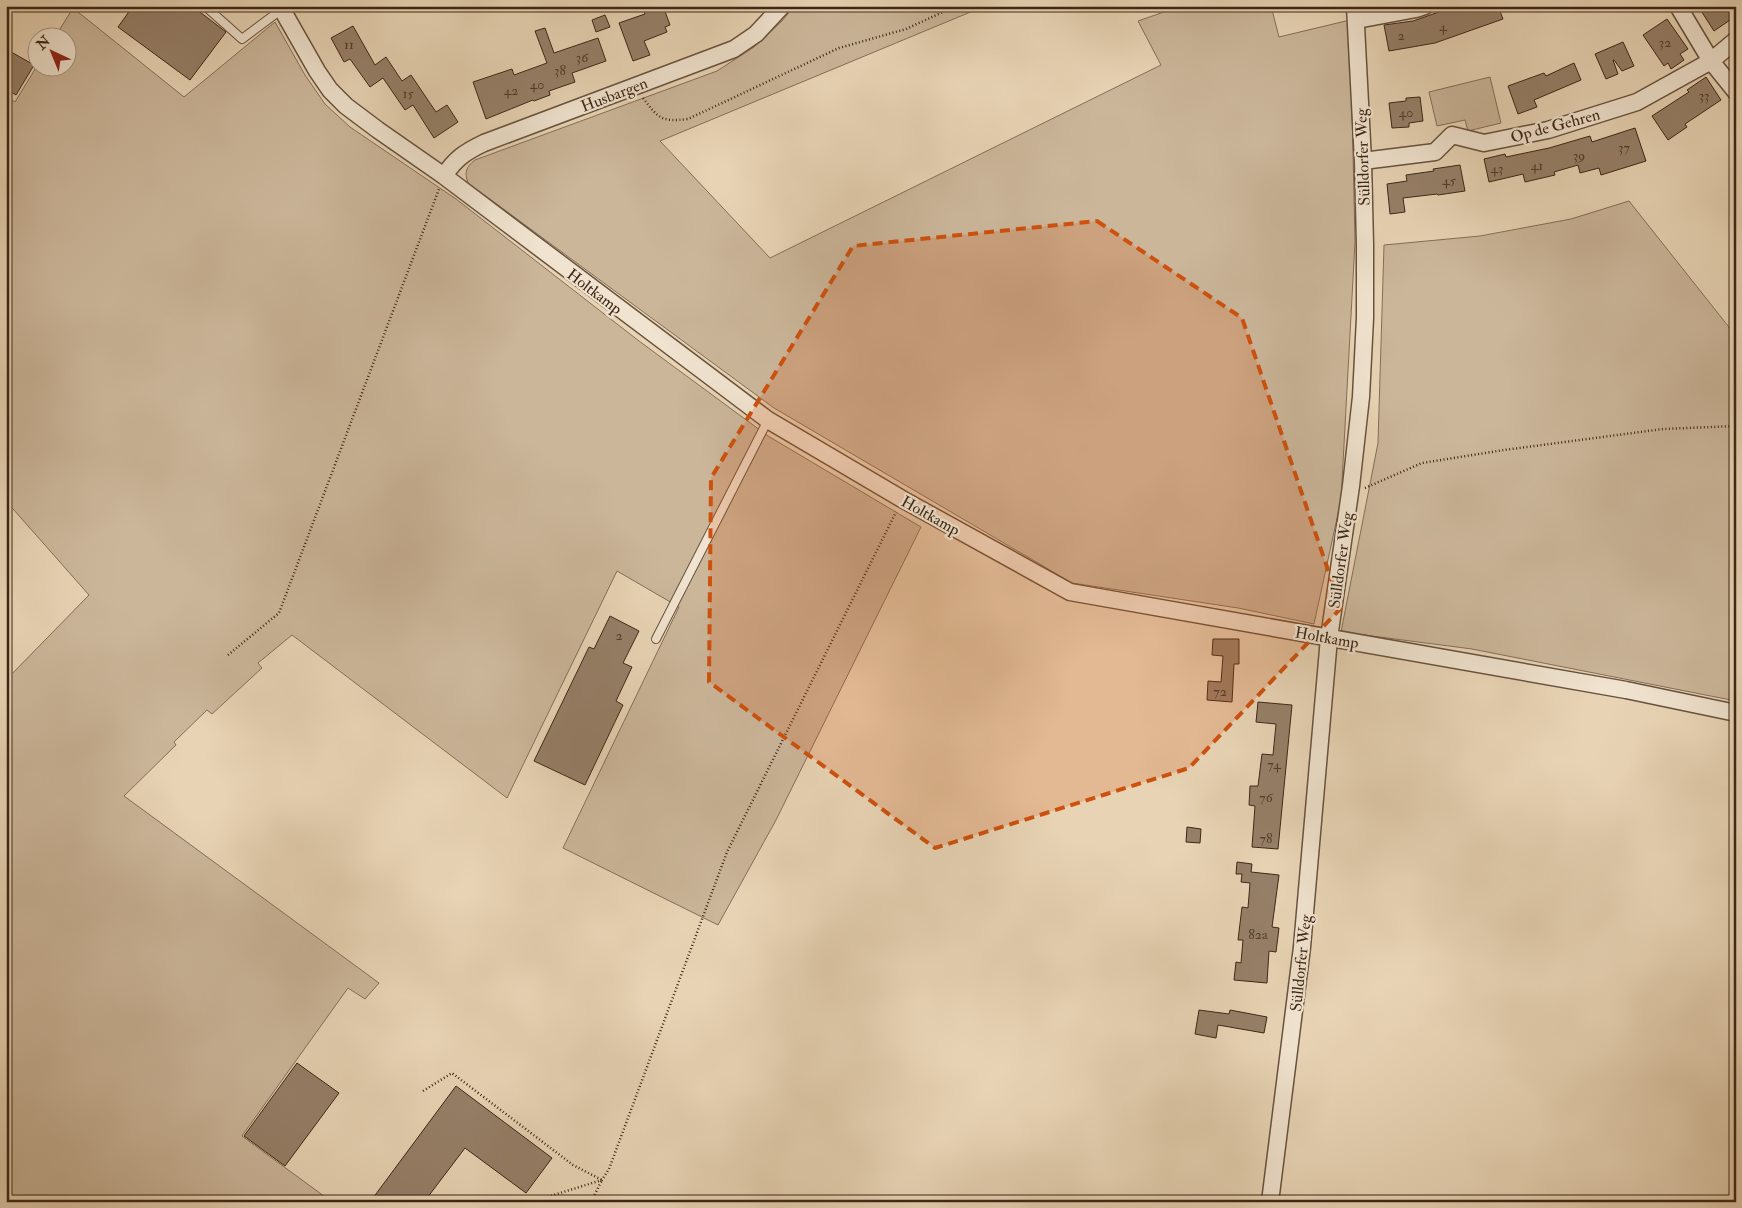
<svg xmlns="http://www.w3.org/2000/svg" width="1742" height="1208" font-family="'IM FELL Double Pica',serif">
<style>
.green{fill:#cbb69a;stroke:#846e58}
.building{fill:#968069;stroke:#3d2616}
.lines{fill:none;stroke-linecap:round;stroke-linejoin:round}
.lane-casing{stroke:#68523e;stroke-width:10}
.street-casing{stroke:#68523e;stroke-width:19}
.path{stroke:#3d2616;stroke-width:2.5;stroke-dasharray:1 2.5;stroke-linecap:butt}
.lane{stroke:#f0e3cf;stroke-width:8}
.street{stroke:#f0e3cf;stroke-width:16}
.marked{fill:#ce510e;fill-opacity:0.2;stroke:#ce510e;stroke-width:4;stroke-dasharray:10 6;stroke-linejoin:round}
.labels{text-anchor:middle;stroke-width:4.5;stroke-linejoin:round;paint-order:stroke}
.number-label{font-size:14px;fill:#533c2b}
.street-label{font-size:16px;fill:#3d2616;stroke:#f0e3cf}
</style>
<rect width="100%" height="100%" fill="#e8d4b5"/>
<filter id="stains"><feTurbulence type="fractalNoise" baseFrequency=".004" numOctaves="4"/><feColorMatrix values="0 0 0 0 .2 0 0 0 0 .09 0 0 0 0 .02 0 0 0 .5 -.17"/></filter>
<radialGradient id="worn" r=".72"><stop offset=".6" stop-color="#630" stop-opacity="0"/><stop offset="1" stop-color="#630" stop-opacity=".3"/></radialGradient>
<path class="green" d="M794,6H985L660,141L770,258L1161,65L1138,21L1181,6H1271L1279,37L1350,20L1355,242L1341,500L1314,624L1238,608L1072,583L774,408L468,183C464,172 466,167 475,160L717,71L754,47L782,21Z
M73,8L184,97L275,22L305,75L325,104L350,127L456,199L639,341L768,436L921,527L776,820L718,925L563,848L679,607L617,571L507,798L292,635L258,663L262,668L212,714L207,710L174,742L176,745L124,796L379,983L365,999L348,988L242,1136L332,1202H6V680L89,595L6,501V96L15,102L37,66L38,68H68V38L55,37Z
M1490,77L1501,123L1468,131L1465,120L1437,126L1429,92Z
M1629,201L1736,336V701L1472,649L1341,632L1378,443L1384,245L1480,236L1571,219Z"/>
<path class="building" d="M133,6H192L226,32L190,80L118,27Z
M642,6H663L670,25L665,27L667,32L644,41L650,55L633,61L619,23L645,14Z
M1456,6H1498L1503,19L1435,43L1389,51L1384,25L1413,21Z
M1698,6H1726L1733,18L1714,31Z
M605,15L610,27L596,32L592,20Z
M1667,19L1688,49L1680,54L1684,60L1671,69L1668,63L1664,66L1643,35Z
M353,26L375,65L386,57L402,81L411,75L436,112L447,105L458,122L434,138L413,105L405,110L383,78L370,87L350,59L344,62L331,38Z
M545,28L554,53L598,38L606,61L572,73L575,82L549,91L550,95L534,101L533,100L486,119L473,82L512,69L514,75L547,63L535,31Z
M1623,42L1634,66L1622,71L1614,60H1613L1618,74L1606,79L1595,54Z
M6,49L34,65L16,95L6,89Z
M1574,63L1581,80L1534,100L1537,107L1518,114L1508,86L1544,73L1546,76Z
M1706,77L1721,100L1685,124L1687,127L1668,140L1652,116L1689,92L1687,90Z
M1420,97L1423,121L1409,123V127L1392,128L1389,103L1406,101V98Z
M1635,128L1646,161L1601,175L1599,168L1580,173L1578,165L1554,172L1555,175L1525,182L1523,174L1489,182L1484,159L1505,154L1506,157L1549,148L1590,136L1592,142Z
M1460,165L1465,191L1438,195L1437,194L1403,198L1405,212L1390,214L1387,184L1407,181L1406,175L1434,171L1433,169Z
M610,616L639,631L623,663L632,667L616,701L623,705L585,785L534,761L589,647L594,649Z
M1213,639H1239V664H1234L1232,702L1207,700L1208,681L1221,682L1223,656L1212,655Z
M1258,702L1292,705L1278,849L1252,847L1255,806L1249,805L1250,786H1258L1262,754L1273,755L1276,724L1256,722Z
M1187,827L1201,829L1200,843L1186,842Z
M1237,862L1252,864L1251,872L1279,875L1272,927L1279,928L1276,952L1269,951L1267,983L1234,980L1236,962L1241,963L1243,940H1238L1242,907L1248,908L1250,883L1241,882L1242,874H1236Z
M1199,1010L1229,1014L1230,1010L1267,1017L1264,1033L1218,1025L1216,1038L1195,1034Z
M297,1063L339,1093L285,1166L244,1136Z
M456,1086L552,1158L526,1193L465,1148L424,1202H370Z"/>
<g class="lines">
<g class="lane-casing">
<path id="lane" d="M205,6L242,39L282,9
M656,639L768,420"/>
</g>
<g class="street-casing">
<path id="street" d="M280,6L317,71L330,90L346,106L378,130L444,176L768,420L902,499L1070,592L1626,690L1736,713
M1678,6L1711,61L1736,92
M1357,20L1416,9L1425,6
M1363,161L1435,152L1452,135L1484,143L1548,130L1637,102L1711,61L1736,40
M444,176C455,159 465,152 484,143L734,49L756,34L782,6
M1270,1202L1302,947L1329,638L1351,486L1361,397L1365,318V245L1363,161L1355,6"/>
</g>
<path class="path" d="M643,98C659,119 661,122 688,119L839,48L906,29L956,6
M1365,488L1422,463L1504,450L1663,429L1736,426
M228,655L279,613L439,189
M423,1091L452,1073L573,1165L602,1180L591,1202
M483,1199L496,1202
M531,1202L602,1180L609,1169L727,852L896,512"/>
<use href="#lane" class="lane"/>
<use href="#street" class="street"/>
</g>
<path class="marked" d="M1097,221L1242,318L1341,608L1189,768L935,848L709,682L711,478L853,246Z"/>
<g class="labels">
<g class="number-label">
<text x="1443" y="31">4</text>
<text x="1401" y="40">2</text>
<text x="1665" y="47">32</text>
<text x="349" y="49">11</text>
<text x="582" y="62">36</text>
<text x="560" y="75">38</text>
<text x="537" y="89">40</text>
<text x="511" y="95">42</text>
<text x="408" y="98">15</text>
<text x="1704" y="100">33</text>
<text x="1406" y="117">40</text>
<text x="1624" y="152">37</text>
<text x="1579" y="160">39</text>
<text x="1537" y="170">41</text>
<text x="1497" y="173">43</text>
<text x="1449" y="185">45</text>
<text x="619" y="640">2</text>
<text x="1220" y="696">72</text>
<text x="1274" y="769">74</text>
<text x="1266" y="802">76</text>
<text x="1266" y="843">78</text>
<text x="1258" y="939">82a</text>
</g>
<g class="street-label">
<text transform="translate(614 94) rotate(-21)" y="6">Husbargen</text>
<text transform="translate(1555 125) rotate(-15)" y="6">Op de Gehren</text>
<text transform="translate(1362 157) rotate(-92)" y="6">Sülldorfer Weg</text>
<text transform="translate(595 291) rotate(37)" y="6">Holtkamp</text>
<text transform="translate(931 515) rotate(29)" y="6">Holtkamp</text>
<text transform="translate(1340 560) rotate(-82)" y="6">Sülldorfer Weg</text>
<text transform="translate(1327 637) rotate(10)" y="6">Holtkamp</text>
<text transform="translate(1300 963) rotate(-84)" y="6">Sülldorfer Weg</text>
</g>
</g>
<rect width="1742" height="1208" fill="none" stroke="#e8d4b5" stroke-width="25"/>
<rect x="8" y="8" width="1727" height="1193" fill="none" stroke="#3d2616" stroke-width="2.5"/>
<rect x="12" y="12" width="1717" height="1183" fill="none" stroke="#3d2616"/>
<g transform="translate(52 52) rotate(316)"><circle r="24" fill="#f0e3cf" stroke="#a89785"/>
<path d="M0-4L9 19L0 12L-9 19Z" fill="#8f2418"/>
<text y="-8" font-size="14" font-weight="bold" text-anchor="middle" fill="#3d2616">N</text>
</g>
<rect width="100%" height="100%" filter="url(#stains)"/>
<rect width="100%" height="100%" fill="url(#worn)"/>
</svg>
